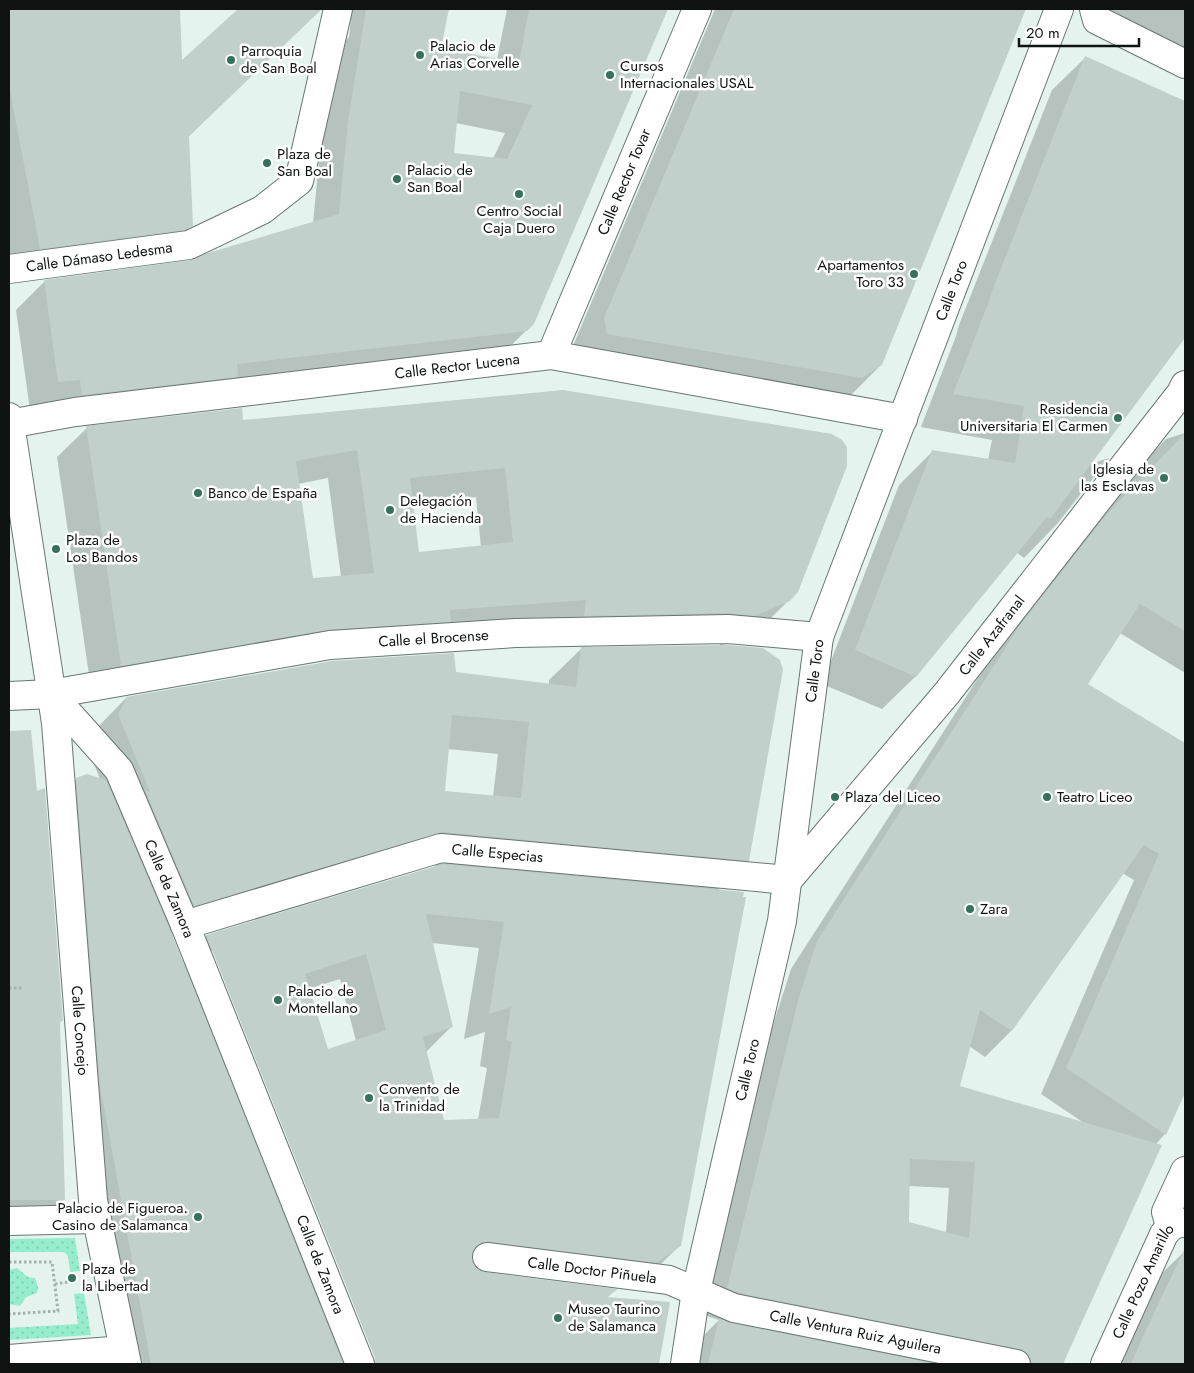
<svg xmlns="http://www.w3.org/2000/svg" width="1194" height="1373" font-family="Jost,sans-serif">
<style>
.garden{fill:url(#garden-dots)}
.shadow{fill:#0003;fill-rule:evenodd}
.building{fill:#c1d0ca;fill-rule:evenodd}
.lines{fill:none;stroke-linecap:round;stroke-linejoin:round}
.minor-casing{stroke:#697771;stroke-width:30}
.path{stroke:#a4b0ab;stroke-width:3;stroke-dasharray:2.5 2.5;stroke-linecap:butt}
.minor{stroke:#fff;stroke-width:28}
.poi-dot{fill:#35725e;stroke:#fff;stroke-width:2}
.labels{text-anchor:middle;stroke-width:5;stroke-linejoin:round;paint-order:stroke}
.poi-label{font-size:15px;fill:#0f1412;stroke:#fff;text-anchor:start}
.street-label{font-size:15px;fill:#0f1412;stroke:#fff}
</style>
<defs>
<pattern id="garden-dots" width="8" height="8" patternUnits="userSpaceOnUse" patternTransform="scale(1.25)"><rect width="8" height="8" fill="#95edce"/><path d="M2 2h.1M6 6h.1" fill="none" stroke="#7fcab0" stroke-width="1.8" stroke-linecap="round"/></pattern>
</defs>
<rect width="100%" height="100%" fill="#e4f3ed"/>
<path class="garden" d="M75,1238L80,1271L70,1272L68,1256L64,1252H9V1239Z
M17,1268L28,1277L35,1278L38,1287L37,1293L26,1297L20,1306L9,1304V1270Z
M84,1293L91,1335L9,1340V1328L78,1324L74,1294Z"/>
<path class="shadow" d="M9,9H178L181,63L240,9H321L188,137L192,225L161,256L9,273Z
M352,9H448L440,49L497,60L507,9H666L533,324L504,352L30,410L16,310L45,281L192,262L313,223L320,150L335,62L339,47L349,37ZM456,123L505,133L493,159L452,154Z
M715,9H1025L881,365L847,399L570,353Z
M1088,9H1185V69Z
M1086,57L1185,103V336L1090,464L1109,458L1057,524L1024,558L1016,552L916,676L882,709L822,684L899,485L933,451L988,460L992,440L921,427L956,336L959,325L1052,90Z
M563,391L789,600L759,630L720,646L748,860L718,890L680,1245L653,1272L629,1288L475,1269L485,1274L615,1290L607,1298L669,1303L657,1364H376H378L213,951H211L376,1364H122L50,805L77,779H100L87,747L95,730L126,698L454,673L549,685V680L581,649L720,646V644L557,629L297,659L92,695L57,457L87,428L242,421ZM328,478L341,577L312,580L298,484ZM476,497L481,547L417,554L412,504ZM448,749L498,754L493,797L443,792ZM409,864L438,866L206,936L181,961L171,934ZM432,943L479,948L464,1039L485,1032L480,1066L487,1068L478,1120L443,1121L425,1053L452,1026ZM340,979L356,1041L327,1051L308,989Z
M1185,433V673L1120,633L1086,684L1185,744V1090L1165,1134L1155,1145L1060,1364H689L693,1346L719,1320L701,1314L773,1025L791,969L996,650L1140,466L1166,439ZM1122,873L1134,880L1041,1094L1084,1123L959,1087L969,1046L985,1057L1011,1031ZM908,1186L949,1188L946,1233L907,1223Z
M9,735H30L62,1020L59,1024L64,1199L39,1224H9Z
M1185,1251V1364H1118L1159,1276Z"/>
<path class="building" d="M9,9H180L182,60L238,9H322L189,136L193,226L184,230L40,249L9,85Z
M366,9H449L441,48L519,63L529,9H668L534,324L527,331L237,364L238,377L82,395L80,380L58,382L44,280L191,260L208,253L339,214L348,121ZM460,91L532,105L507,159L454,153Z
M734,9H1026L882,365L862,378L607,334L604,318Z
M1085,56L1185,101V338L1050,519L1047,517L916,677L855,650L932,450L1015,463L1024,406L953,394L989,301L992,291Z
M563,390L832,434L842,440L847,447V466L798,592L790,601L754,616L728,613L584,616L586,600L450,610L451,622L327,630L121,666L86,426L242,408L243,420ZM357,450L374,573L313,578L296,461ZM505,468L513,542L419,552L410,478Z
M1185,433V631L1140,604L1088,684L1185,743V1093L1166,1135L1066,1068L1159,854L1144,845L1012,1031L980,1010L960,1086L1162,1145L1063,1364H1031V1359L1027,1353L1019,1349L739,1293L727,1288L799,997L817,941L1022,622L1107,514ZM910,1159L975,1162L969,1238L909,1222Z
M727,645L763,648L780,660L783,670L749,861L442,832L194,906L145,790L150,792L118,714L126,700V697L332,661L454,653L456,672L576,687L581,647ZM452,715L529,722L521,798L445,791Z
M31,730L37,791L45,788L63,1021H60L65,1200H9V731Z
M87,774L106,780L171,931L343,1364H151L100,1085L76,778Z
M443,864L744,892L743,897H746L681,1246L656,1263L489,1242L481,1243L475,1247L472,1255L473,1263L478,1270L485,1272L618,1289L607,1297L670,1302L659,1364H375V1358L206,935ZM426,914L504,922L489,1014L511,1007L506,1040L512,1042L499,1118L444,1120L423,1037L453,1027ZM366,954L386,1030L328,1049L305,974Z
M1185,1248V1364H1131L1144,1334Z
M719,1318L731,1323L937,1364H708Z"/>
<g class="lines">
<g class="minor-casing">
<g id="minor">
<path d="M1094,9L1097,20L1185,64"/>
<path id="s1" d="M9,269L189,245L262,210L299,181L338,9"/>
<path id="s2" d="M551,355L697,9"/>
<path id="s3" d="M9,417L56,723L93,1200L127,1364"/>
<path id="s4" d="M9,424L75,412L551,355L903,419"/>
<path id="s5" d="M51,694L119,770L185,925L360,1364"/>
<path id="s6" d="M9,696L51,694L330,645L516,633L728,629L819,637"/>
<path id="s7" d="M185,925L441,848L788,880L947,693L1181,393L1185,385"/>
<path d="M9,1221L96,1219"/>
<path d="M1170,1226L1166,1212L1185,1171"/>
<path id="s8" d="M487,1257L669,1280L734,1308L1016,1364"/>
<path d="M9,1359L124,1350"/>
<path id="s9" d="M685,1364L696,1291L782,921L819,637L1059,9"/>
<path id="s10" d="M1105,1364L1164,1234C1170,1227 1175,1222 1185,1223"/>
</g>
</g>
<path class="path" d="M9,988H24
M9,1262H52L58,1311L9,1314
M55,1284L75,1281"/>
<use href="#minor" class="minor"/>
</g>
<g class="poi-dot">
<circle cx="420" cy="55" r="5"/>
<circle cx="231" cy="60" r="5"/>
<circle cx="610" cy="75" r="5"/>
<circle cx="267" cy="163" r="5"/>
<circle cx="397" cy="179" r="5"/>
<circle cx="519" cy="194" r="5"/>
<circle cx="914" cy="274" r="5"/>
<circle cx="1118" cy="418" r="5"/>
<circle cx="1164" cy="478" r="5"/>
<circle cx="198" cy="493" r="5"/>
<circle cx="390" cy="510" r="5"/>
<circle cx="56" cy="549" r="5"/>
<circle cx="835" cy="797" r="5"/>
<circle cx="1047" cy="797" r="5"/>
<circle cx="970" cy="909" r="5"/>
<circle cx="278" cy="1000" r="5"/>
<circle cx="369" cy="1098" r="5"/>
<circle cx="198" cy="1217" r="5"/>
<circle cx="72" cy="1278" r="5"/>
<circle cx="558" cy="1318" r="5"/>
</g>
<g class="labels">
<g class="poi-label">
<text x="430" y="51">Palacio de<tspan x="430" dy="17">Arias Corvelle</tspan></text>
<text x="241" y="56">Parroquia<tspan x="241" dy="17">de San Boal</tspan></text>
<text x="620" y="71">Cursos<tspan x="620" dy="17">Internacionales USAL</tspan></text>
<text x="277" y="159">Plaza de<tspan x="277" dy="17">San Boal</tspan></text>
<text x="407" y="175">Palacio de<tspan x="407" dy="17">San Boal</tspan></text>
<text x="519" y="216" text-anchor="middle">Centro Social<tspan x="519" dy="17">Caja Duero</tspan></text>
<text x="904" y="270" text-anchor="end">Apartamentos<tspan x="904" dy="17">Toro 33</tspan></text>
<text x="1108" y="414" text-anchor="end">Residencia<tspan x="1108" dy="17">Universitaria El Carmen</tspan></text>
<text x="1154" y="474" text-anchor="end">Iglesia de<tspan x="1154" dy="17">las Esclavas</tspan></text>
<text x="208" y="498">Banco de España</text>
<text x="400" y="506">Delegación<tspan x="400" dy="17">de Hacienda</tspan></text>
<text x="66" y="545">Plaza de<tspan x="66" dy="17">Los Bandos</tspan></text>
<text x="845" y="802">Plaza del Liceo</text>
<text x="1057" y="802">Teatro Liceo</text>
<text x="980" y="914">Zara</text>
<text x="288" y="996">Palacio de<tspan x="288" dy="17">Montellano</tspan></text>
<text x="379" y="1094">Convento de<tspan x="379" dy="17">la Trinidad</tspan></text>
<text x="188" y="1213" text-anchor="end">Palacio de Figueroa.<tspan x="188" dy="17">Casino de Salamanca</tspan></text>
<text x="82" y="1274">Plaza de<tspan x="82" dy="17">la Libertad</tspan></text>
<text x="568" y="1314">Museo Taurino<tspan x="568" dy="17">de Salamanca</tspan></text>
</g>
<g class="street-label">
<text dy="5" stroke="none"><textPath href="#s2" startOffset="188">Calle Rector Tovar</textPath></text>
<text dy="5" stroke="none"><textPath href="#s1" startOffset="91">Calle Dámaso Ledesma</textPath></text>
<text dy="5" stroke="none"><textPath href="#s9" startOffset="1111">Calle Toro</textPath></text>
<text dy="5" stroke="none"><textPath href="#s4" startOffset="452">Calle Rector Lucena</textPath></text>
<text dy="5" stroke="none"><textPath href="#s7" startOffset="934">Calle Azafranal</textPath></text>
<text dy="5" stroke="none"><textPath href="#s6" startOffset="429">Calle el Brocense</textPath></text>
<text dy="5" stroke="none"><textPath href="#s9" startOffset="706">Calle Toro</textPath></text>
<text dy="5" stroke="none"><textPath href="#s7" startOffset="324">Calle Especias</textPath></text>
<text dy="5" stroke="none"><textPath href="#s5" startOffset="231">Calle de Zamora</textPath></text>
<text dy="5" stroke="none"><textPath href="#s3" startOffset="618">Calle Concejo</textPath></text>
<text dy="5" stroke="none"><textPath href="#s9" startOffset="301">Calle Toro</textPath></text>
<text dy="5" stroke="none"><textPath href="#s5" startOffset="636">Calle de Zamora</textPath></text>
<text dy="5" stroke="none"><textPath href="#s8" startOffset="106">Calle Doctor Piñuela</textPath></text>
<text dy="5" stroke="none"><textPath href="#s10" startOffset="91">Calle Pozo Amarillo</textPath></text>
<text dy="5" stroke="none"><textPath href="#s8" startOffset="378">Calle Ventura Ruiz Aguilera</textPath></text>
</g>
</g>
<rect width="1194" height="1373" fill="none" stroke="#0f1412" stroke-width="20"/>
<path d="M1019 38v8h120v-8" fill="none" stroke="#0f1412" stroke-width="2.5"/>
<text x="1026" y="38" font-size="15" fill="#0f1412" stroke="#ffffff" stroke-width="4" paint-order="stroke">20 m</text>
</svg>
